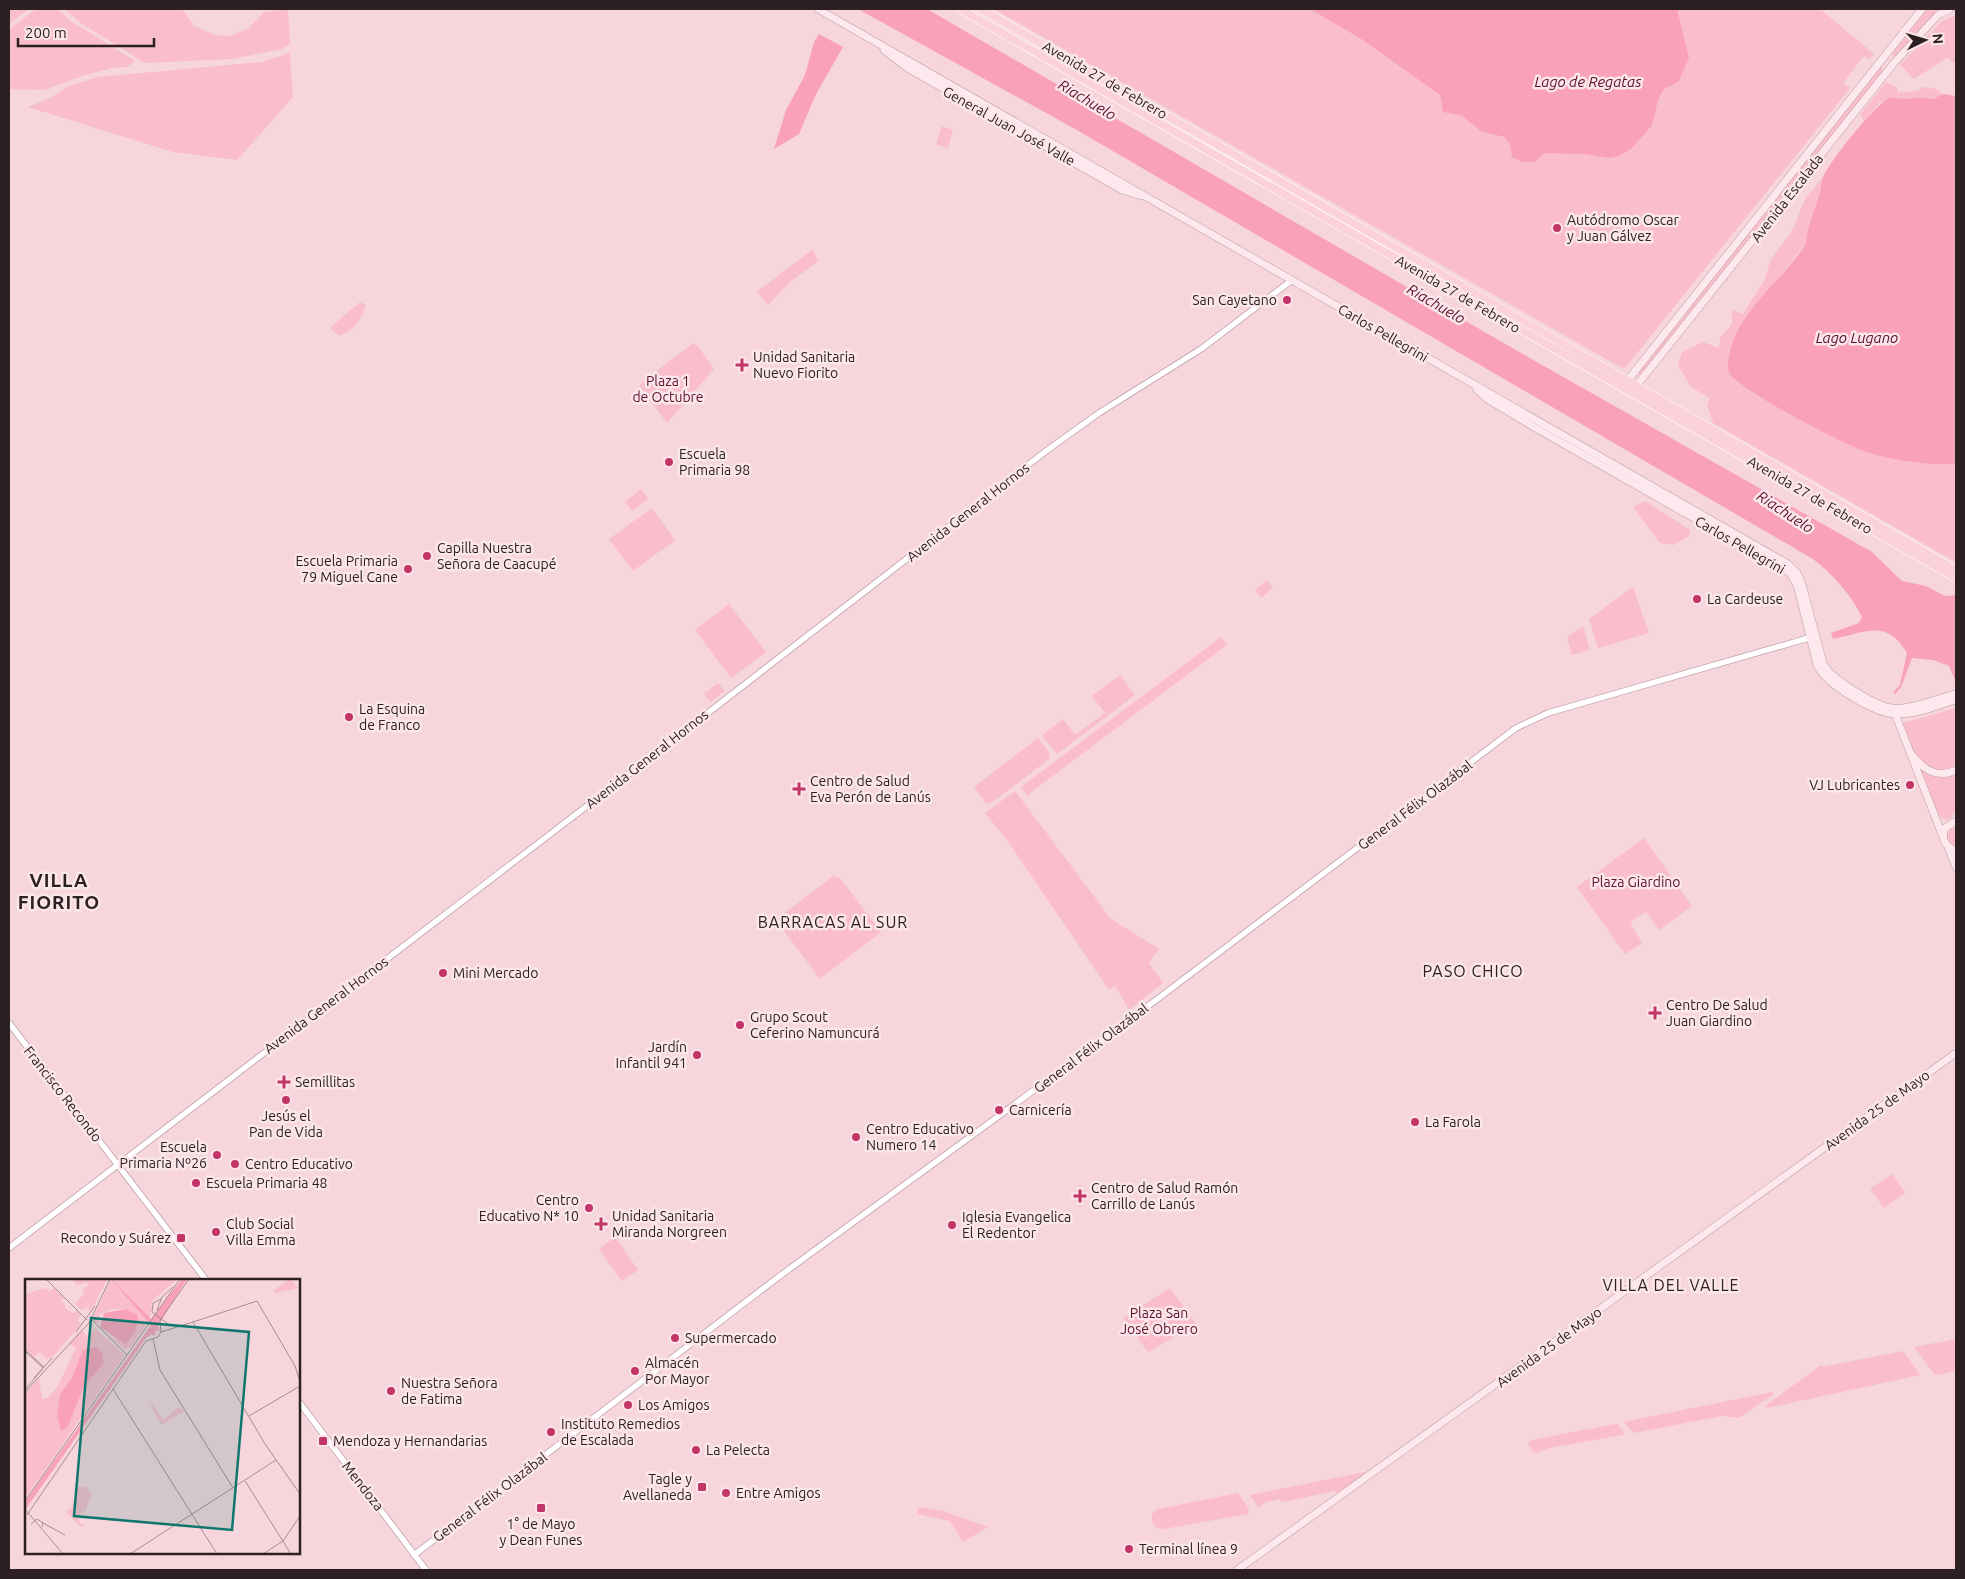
<svg xmlns="http://www.w3.org/2000/svg" width="1965" height="1579" font-family="Ubuntu,sans-serif">
<style>
.green{fill:#f9bdcb}
.water{fill:#f9a1b8}
.lines{fill:none;stroke-linecap:round;stroke-linejoin:round}
.tertiary-casing{stroke:#bd9da4;stroke-width:7}
.secondary-casing{stroke:#bd9da4;stroke-width:8}
.primary-casing{stroke:#fff;stroke-width:9}
.tertiary{stroke:#fff;stroke-width:5.5}
.secondary{stroke:#fde8ed;stroke-width:7}
.primary{stroke:#fbd1dc;stroke-width:8}
.poi-dot{fill:#c13569;stroke:#fbe6ea;stroke-width:2}
.labels{text-anchor:middle;stroke-width:5;stroke-linejoin:round;paint-order:stroke}
.street-label{font-size:14px;fill:#2d2023;stroke:#fbe6ea}
.poi-label{font-size:14px;fill:#2d2023;stroke:#fbe6ea;text-anchor:start}
.park-label{font-size:14px;fill:#5d112e;stroke:#fbe6ea}
.water-label{font-size:15px;font-style:italic;fill:#5c0f2d;stroke:#fbe6ea}
.quarter-label{font-size:16px;letter-spacing:1px;fill:#2d2023;stroke:#fbe6ea}
.district-label{font-size:19px;font-weight:bold;letter-spacing:1px;fill:#2d2023;stroke:#fbe6ea}
.inset-road{fill:none;stroke:#a68d92;stroke-width:1}
.view{fill:#0f766e;fill-opacity:0.15;stroke:#0f766e;stroke-width:2.5}
.inset-edge{fill:none;stroke:#2d2023;stroke-width:2.5}
</style>
<rect width="100%" height="100%" fill="#f7d5dc"/>
<path class="green" d="M9,9H29L9,24Z
M36,9H57L69,20L135,61L127,67L112,68L82,76L44,90L9,89V30Z
M64,9H182L194,26L215,35L230,36L249,28L264,12L288,9L290,44L282,49L232,59L145,63L81,23Z
M994,9H1820L1874,54L1869,60L1864,56L1843,83L1850,88L1626,367L1622,368Z
M1927,9H1940L1893,58V53Z
M1953,16L1956,17V64L1947,58L1914,79L1900,65L1941,22Z
M290,53L293,97L237,160L173,152L28,107L52,97L69,86L98,77L262,62Z
M1882,66V72L1639,376V372Z
M1886,82L1897,88L1898,93L1917,91L1923,87L1936,89L1942,94L1935,99C1919,96 1905,101 1890,97L1879,103L1864,121L1860,115Z
M942,126L953,130L948,148L936,145Z
M1822,178C1820,201 1807,220 1806,244L1747,316L1735,337L1749,389L1800,420L1867,452L1917,462L1956,464V562L1713,423L1707,405L1710,398L1691,387L1678,365L1682,352L1703,342L1719,348L1720,338L1732,324V310L1743,314L1764,281L1771,259L1792,231L1805,199Z
M813,249L816,258L819,261L791,281L768,305L757,292Z
M360,302L366,305C360,321 356,328 340,336L331,329L332,326Z
M693,343L697,345L714,369L667,423L639,385Z
M641,489L648,499L632,511L625,502Z
M1645,501L1690,530V535L1674,545L1660,543L1633,507Z
M652,508L675,540L633,571L609,539Z
M1267,580L1273,588L1261,598L1255,590Z
M1633,587L1649,633L1598,648L1589,619Z
M729,604L766,652L731,678L695,630Z
M1583,626L1590,650L1572,655L1567,637Z
M1221,637L1227,645L1029,794V797L1021,787Z
M1120,675L1135,695L1057,754L1042,735L1063,719L1075,735L1105,713L1092,696Z
M718,683L725,691L711,702L704,694Z
M1956,708V766C1929,783 1904,747 1903,723Z
M1038,738L1050,754L1048,760L991,803H986L974,787Z
M1916,766L1936,776L1956,773L1955,811L1950,819L1946,820L1937,814Z
M1015,791L1111,919L1159,949L1149,963L1163,983L1129,1010L1115,985L1109,990L1007,840L985,813Z
M1956,826V849L1951,846L1947,836L1950,829Z
M1644,838L1692,906L1659,930L1646,912L1630,922L1642,943L1625,954L1577,887Z
M833,876L840,878L881,932L820,979L776,920Z
M1892,1174L1905,1193L1884,1208L1870,1189Z
M615,1237L638,1270L622,1281L599,1249Z
M1170,1288L1196,1324L1148,1352L1123,1318Z
M1956,1339V1371L1935,1375L1914,1347Z
M1903,1351L1920,1375L1767,1408L1765,1406L1821,1365L1822,1367Z
M1772,1392L1774,1394L1739,1418L1722,1416L1634,1433L1624,1422Z
M1615,1424H1618L1624,1433L1622,1435L1549,1448L1537,1453L1533,1452L1528,1444L1532,1440Z
M1365,1472L1367,1473L1337,1494L1335,1491L1282,1502L1279,1499L1263,1503L1259,1508L1250,1495Z
M1238,1493L1249,1509L1248,1514L1164,1529L1156,1528L1152,1521V1514L1158,1509Z
M919,1507L943,1511L988,1527L963,1542L950,1521L917,1514Z"/>
<path class="water" d="M858,9H927L1507,345L1872,552L1902,581L1926,586L1945,596L1956,595V682L1949,666L1933,660L1912,658L1901,687L1894,695V691L1900,685L1907,653C1886,618 1865,633 1833,639L1831,633L1859,623L1862,617C1851,595 1833,574 1813,559L1075,129Z
M1310,9H1677L1689,58L1678,82L1664,89L1658,100L1652,125L1631,149L1619,156L1609,158L1586,154L1544,153L1535,162H1523L1512,157L1510,144L1504,137L1481,131L1461,115L1443,112L1440,95L1363,40Z
M819,34L843,47L816,94L799,134L774,149L786,110L805,75L814,42Z
M1942,94L1956,96V464C1927,465 1898,461 1869,453C1844,445 1745,393 1730,374C1727,370 1728,361 1729,356C1738,310 1782,281 1806,244C1807,226 1814,212 1819,195C1821,190 1821,182 1823,177C1832,158 1873,107 1890,97C1906,101 1919,96 1934,99Z"/>
<g class="lines">
<g class="tertiary-casing">
<path id="tertiary" d="M9,1023L206,1280
M9,1248L651,757L1046,451L1099,413L1201,349L1292,280
M299,1402L426,1570
M414,1555L781,1275L1119,1028L1516,728L1548,713L1812,637"/>
</g>
<g class="secondary-casing">
<path id="secondary" d="M818,9L1788,564L1797,573L1802,584L1823,663C1829,678 1876,706 1892,708C1910,710 1939,698 1956,694
M884,50L909,69L1122,190L1141,196
M1624,385L1922,9
M1477,390L1487,399L1534,427L1790,573L1797,585L1817,665C1825,684 1875,714 1896,714C1916,715 1938,705 1956,700
M1633,390L1894,63L1938,15L1950,9
M1894,711L1943,837
M1912,755C1924,770 1937,779 1956,770
M1956,821L1945,828C1941,839 1945,847 1956,851
M1948,847L1956,867
M1237,1570L1956,1053"/>
</g>
<g class="primary-casing">
<path id="primary" d="M960,9L1956,578
M981,9L1956,570"/>
</g>
<use href="#tertiary" class="tertiary"/>
<use href="#secondary" class="secondary"/>
<use href="#primary" class="primary"/>
</g>
<g class="poi-dot">
<circle cx="1557" cy="228" r="5"/>
<circle cx="1287" cy="300" r="5"/>
<path d="M739.5 357.5h5v5h5v5h-5v5h-5v-5h-5v-5h5z"/>
<circle cx="669" cy="462" r="5"/>
<circle cx="427" cy="556" r="5"/>
<circle cx="408" cy="569" r="5"/>
<circle cx="1697" cy="599" r="5"/>
<circle cx="349" cy="717" r="5"/>
<circle cx="1910" cy="785" r="5"/>
<path d="M796.5 781.5h5v5h5v5h-5v5h-5v-5h-5v-5h5z"/>
<circle cx="443" cy="973" r="5"/>
<path d="M1652.5 1005.5h5v5h5v5h-5v5h-5v-5h-5v-5h5z"/>
<circle cx="740" cy="1025" r="5"/>
<circle cx="697" cy="1055" r="5"/>
<path d="M281.5 1074.5h5v5h5v5h-5v5h-5v-5h-5v-5h5z"/>
<circle cx="286" cy="1100" r="5"/>
<circle cx="999" cy="1110" r="5"/>
<circle cx="1415" cy="1122" r="5"/>
<circle cx="856" cy="1137" r="5"/>
<circle cx="217" cy="1155" r="5"/>
<circle cx="235" cy="1164" r="5"/>
<circle cx="196" cy="1183" r="5"/>
<path d="M1077.5 1188.5h5v5h5v5h-5v5h-5v-5h-5v-5h5z"/>
<circle cx="589" cy="1208" r="5"/>
<path d="M598.5 1216.5h5v5h5v5h-5v5h-5v-5h-5v-5h5z"/>
<circle cx="952" cy="1225" r="5"/>
<circle cx="216" cy="1232" r="5"/>
<rect x="176" y="1233" width="10" height="10" rx="2.5"/>
<circle cx="675" cy="1338" r="5"/>
<circle cx="635" cy="1371" r="5"/>
<circle cx="391" cy="1391" r="5"/>
<circle cx="628" cy="1405" r="5"/>
<circle cx="551" cy="1432" r="5"/>
<rect x="318" y="1436" width="10" height="10" rx="2.5"/>
<circle cx="696" cy="1450" r="5"/>
<rect x="697" y="1482" width="10" height="10" rx="2.5"/>
<circle cx="726" cy="1493" r="5"/>
<rect x="536" y="1503" width="10" height="10" rx="2.5"/>
<circle cx="1129" cy="1549" r="5"/>
</g>
<g class="labels">
<g class="street-label">
<text transform="translate(1105 80) rotate(30)" y="5">Avenida 27 de Febrero</text>
<text transform="translate(1009 126) rotate(29)" y="5">General Juan José Valle</text>
<text transform="translate(1787 198) rotate(-52)" y="5">Avenida Escalada</text>
<text transform="translate(1458 294) rotate(30)" y="5">Avenida 27 de Febrero</text>
<text transform="translate(1383 333) rotate(30)" y="5">Carlos Pellegrini</text>
<text transform="translate(1810 495) rotate(30)" y="5">Avenida 27 de Febrero</text>
<text transform="translate(968 512) rotate(-38)" y="5">Avenida General Hornos</text>
<text transform="translate(1740 545) rotate(30)" y="5">Carlos Pellegrini</text>
<text transform="translate(647 759) rotate(-38)" y="5">Avenida General Hornos</text>
<text transform="translate(1415 805) rotate(-37)" y="5">General Félix Olazábal</text>
<text transform="translate(326 1005) rotate(-37)" y="5">Avenida General Hornos</text>
<text transform="translate(1091 1048) rotate(-37)" y="5">General Félix Olazábal</text>
<text transform="translate(63 1094) rotate(52)" y="5">Francisco Recondo</text>
<text transform="translate(1877 1110) rotate(-36)" y="5">Avenida 25 de Mayo</text>
<text transform="translate(1549 1347) rotate(-36)" y="5">Avenida 25 de Mayo</text>
<text transform="translate(363 1486) rotate(52)" y="5">Mendoza</text>
<text transform="translate(490 1497) rotate(-37)" y="5">General Félix Olazábal</text>
</g>
<g class="poi-label">
<text x="1567" y="225">Autódromo Oscar<tspan x="1567" dy="16">y Juan Gálvez</tspan></text>
<text x="1277" y="305" text-anchor="end">San Cayetano</text>
<text x="753" y="362">Unidad Sanitaria<tspan x="753" dy="16">Nuevo Fiorito</tspan></text>
<text x="679" y="459">Escuela<tspan x="679" dy="16">Primaria 98</tspan></text>
<text x="437" y="553">Capilla Nuestra<tspan x="437" dy="16">Señora de Caacupé</tspan></text>
<text x="398" y="566" text-anchor="end">Escuela Primaria<tspan x="398" dy="16">79 Miguel Cane</tspan></text>
<text x="1707" y="604">La Cardeuse</text>
<text x="359" y="714">La Esquina<tspan x="359" dy="16">de Franco</tspan></text>
<text x="810" y="786">Centro de Salud<tspan x="810" dy="16">Eva Perón de Lanús</tspan></text>
<text x="1900" y="790" text-anchor="end">VJ Lubricantes</text>
<text x="453" y="978">Mini Mercado</text>
<text x="1666" y="1010">Centro De Salud<tspan x="1666" dy="16">Juan Giardino</tspan></text>
<text x="750" y="1022">Grupo Scout<tspan x="750" dy="16">Ceferino Namuncurá</tspan></text>
<text x="687" y="1052" text-anchor="end">Jardín<tspan x="687" dy="16">Infantil 941</tspan></text>
<text x="295" y="1087">Semillitas</text>
<text x="1009" y="1115">Carnicería</text>
<text x="286" y="1121" text-anchor="middle">Jesús el<tspan x="286" dy="16">Pan de Vida</tspan></text>
<text x="1425" y="1127">La Farola</text>
<text x="866" y="1134">Centro Educativo<tspan x="866" dy="16">Numero 14</tspan></text>
<text x="207" y="1152" text-anchor="end">Escuela<tspan x="207" dy="16">Primaria Nº26</tspan></text>
<text x="245" y="1169">Centro Educativo</text>
<text x="206" y="1188">Escuela Primaria 48</text>
<text x="1091" y="1193">Centro de Salud Ramón<tspan x="1091" dy="16">Carrillo de Lanús</tspan></text>
<text x="579" y="1205" text-anchor="end">Centro<tspan x="579" dy="16">Educativo N* 10</tspan></text>
<text x="612" y="1221">Unidad Sanitaria<tspan x="612" dy="16">Miranda Norgreen</tspan></text>
<text x="962" y="1222">Iglesia Evangelica<tspan x="962" dy="16">El Redentor</tspan></text>
<text x="226" y="1229">Club Social<tspan x="226" dy="16">Villa Emma</tspan></text>
<text x="171" y="1243" text-anchor="end">Recondo y Suárez</text>
<text x="685" y="1343">Supermercado</text>
<text x="645" y="1368">Almacén<tspan x="645" dy="16">Por Mayor</tspan></text>
<text x="401" y="1388">Nuestra Señora<tspan x="401" dy="16">de Fatima</tspan></text>
<text x="638" y="1410">Los Amigos</text>
<text x="561" y="1429">Instituto Remedios<tspan x="561" dy="16">de Escalada</tspan></text>
<text x="333" y="1446">Mendoza y Hernandarias</text>
<text x="706" y="1455">La Pelecta</text>
<text x="692" y="1484" text-anchor="end">Tagle y<tspan x="692" dy="16">Avellaneda</tspan></text>
<text x="736" y="1498">Entre Amigos</text>
<text x="541" y="1529" text-anchor="middle">1° de Mayo<tspan x="541" dy="16">y Dean Funes</tspan></text>
<text x="1139" y="1554">Terminal línea 9</text>
</g>
<g class="park-label">
<text x="668" y="386">Plaza 1<tspan x="668" dy="16">de Octubre</tspan></text>
<text x="1636" y="887">Plaza Giardino</text>
<text x="1159" y="1318">Plaza San<tspan x="1159" dy="16">José Obrero</tspan></text>
</g>
<g class="water-label">
<text x="1588" y="87">Lago de Regatas</text>
<text transform="translate(1087 100) rotate(31)" y="5">Riachuelo</text>
<text transform="translate(1436 304) rotate(30)" y="5">Riachuelo</text>
<text x="1857" y="343">Lago Lugano</text>
<text transform="translate(1785 512) rotate(33)" y="5">Riachuelo</text>
</g>
<g class="quarter-label">
<text x="833" y="928">BARRACAS AL SUR</text>
<text x="1473" y="977">PASO CHICO</text>
<text x="1671" y="1291">VILLA DEL VALLE</text>
</g>
<g class="district-label">
<text x="59" y="887">VILLA<tspan x="59" dy="22">FIORITO</tspan></text>
</g>
</g>
<g transform="translate(25 1279)">
<rect width="275" height="275" fill="#f7d5dc"/>
<path d="M46,0H82L66,32L61,28L57,31L50,25L59,15L57,11L64,6L62,3L52,6ZM86,0H152L127,22L125,40L106,68L100,71L82,55L101,66L110,53L112,36L101,30H87L75,35L73,45L67,41ZM265,0L273,9L249,14V11ZM21,9L25,13L29,9L39,19L35,23H39L40,29L48,34L52,31L56,36L52,41L56,45L53,49L27,78L22,80L15,73L10,78L0,71V15ZM70,49L100,76L0,219V114L14,99L17,119H22L32,109L51,69L44,64L57,51L62,57ZM123,120L138,140L137,142L154,128L160,132L136,146ZM52,208H61L67,214L59,235L58,231L54,240L55,245H60L56,248L41,233L47,229Z" fill="#f9bdcb"/>
<path d="M86,0L126,40L157,0H162L133,47L135,52L131,51L129,58L127,55L121,59L0,231V223L126,46ZM101,30L112,36L113,40L110,53L101,66L75,48L79,34ZM71,68L78,75V85L59,107L43,147L36,152L32,136L35,116L47,99L58,71Z" fill="#f9a1b8"/>
<path class="inset-road" d="M21,0L62,41M136,20L128,24L127,33L143,45L152,47M132,31L137,18L148,8M66,40L102,76M168,43L232,22L270,87L275,103M51,53L70,27M136,53L168,43L240,165L275,215M128,60L135,91L208,209M0,71L19,88M0,72L18,89L0,111M9,99L27,79M88,110L192,275M0,113L64,44L85,0M224,137L275,107M220,202L266,275M0,222L155,0M0,230L38,275M2,236L121,62L133,58L136,53L135,41L164,0M18,244L40,256M6,245L12,240L18,244L17,248M105,275L251,181M238,275L258,262L275,237"/>
<path class="view" d="M66,39L224,53L207,251L49,237Z"/>
<rect width="275" height="275" class="inset-edge"/>
</g>
<rect width="1965" height="1579" fill="none" stroke="#2d2023" stroke-width="20"/>
<g transform="translate(1925 40) rotate(85)" stroke="#fbe6ea" stroke-width="4" paint-order="stroke">
<path d="M0-4L9 19L0 12L-9 19Z" fill="#2d2023"/>
<text y="-8" font-size="14" font-weight="bold" text-anchor="middle" fill="#2d2023">N</text>
</g>
<path d="M18 38v8h136v-8" fill="none" stroke="#2d2023" stroke-width="2.5"/>
<text x="25" y="38" font-size="15" fill="#2d2023" stroke="#fbe6ea" stroke-width="4" paint-order="stroke">200 m</text>
</svg>
